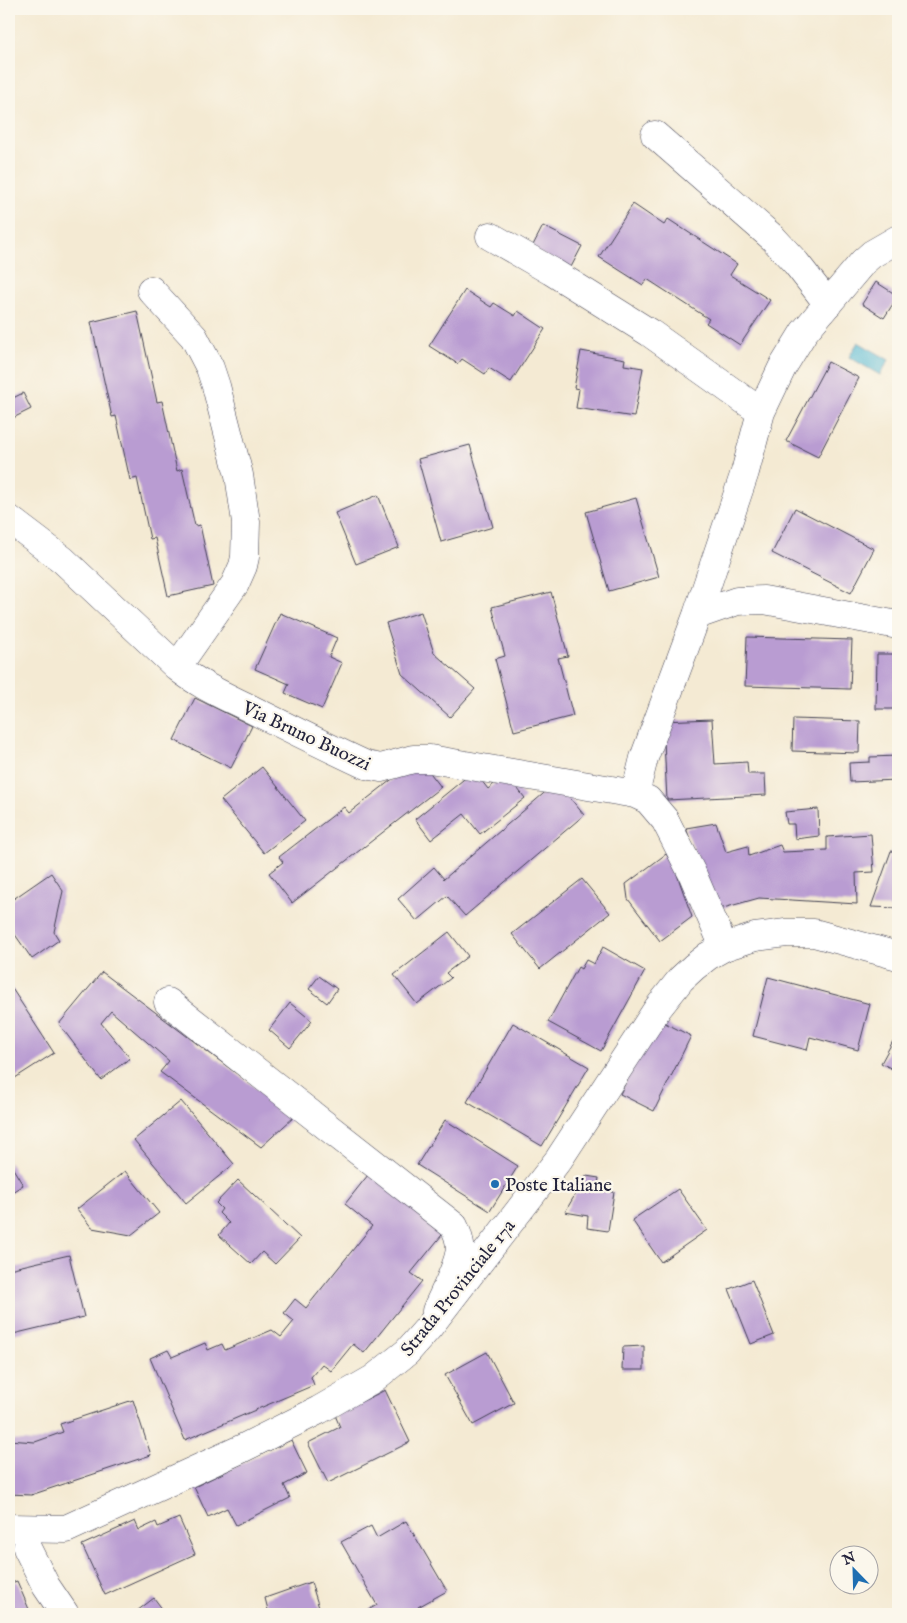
<svg xmlns="http://www.w3.org/2000/svg" width="907" height="1623" font-family="'IM FELL English',serif">
<style>
.water{fill:#53b8d2;stroke:#3a6d86}
.building{fill:#b99cd2}
.lines{fill:none;stroke-linecap:round;stroke-linejoin:round}
.minor-casing{stroke:#424052;stroke-width:29}
.major-casing{stroke:#424052;stroke-width:29}
.minor{stroke:#fff;stroke-width:28}
.major{stroke:#fff;stroke-width:28}
.poi-dot{fill:#1f6fb2;stroke:#fbf7ec;stroke-width:2}
.labels{text-anchor:middle;stroke-width:4.5;stroke-linejoin:round;paint-order:stroke}
.street-label{font-size:19px;fill:#22223b;stroke:#fbf7ec}
.poi-label{font-size:19px;fill:#22223b;stroke:#fbf7ec;text-anchor:start}
</style>
<rect width="100%" height="100%" fill="#fbf7ec"/>
<filter id="ink" filterUnits="userSpaceOnUse"><feTurbulence type="fractalNoise" baseFrequency=".02" numOctaves="2"/><feDisplacementMap in="SourceGraphic" scale="10" xChannelSelector="R" yChannelSelector="G"/><feConvolveMatrix kernelMatrix="1 2 1 2 8 2 1 2 1" color-interpolation-filters="sRGB"/></filter>
<filter id="wash" filterUnits="userSpaceOnUse"><feTurbulence type="fractalNoise" baseFrequency=".0096" numOctaves="4" result="noise"/><feDisplacementMap in="SourceGraphic" scale="20" xChannelSelector="R" yChannelSelector="G"/><feGaussianBlur stdDeviation="1.12" result="paint"/><feColorMatrix in="noise" values="0 0 0 0 0 0 0 0 0 0 0 0 0 0 0 0 0 1.4 0 .05"/><feComposite in="paint" operator="in"/></filter>
<g filter="url(#wash)">
<rect width="100%" height="100%" fill="#f4ead3"/>
<path class="water" d="M858,342L889,360L880,375L849,357Z"/>
<g id="blocks">
<path class="building" d="M633,204L664,225L668,219L737,264L730,275L770,300L740,345L706,323L709,319L647,279L643,285L599,257Z
M543,226L582,246L570,269L531,249Z
M876,282L898,296L884,318L862,304Z
M465,290L491,307L494,303L515,316L518,311L545,329L511,382L489,368L485,374L462,359L458,364L429,346Z
M137,311L157,402L162,401L177,471L182,469L195,526L200,525L213,586L168,596L155,538L150,539L137,478L130,480L116,416L112,417L91,322Z
M581,351L625,359L624,365L643,368L634,417L576,408L579,389L574,388Z
M828,362L859,378L818,457L786,441Z
M23,393L31,409L9,420V400Z
M470,445L493,527L441,542L418,459Z
M378,495L399,547L356,564L335,513Z
M636,498L659,577L609,591L586,512Z
M795,508L874,549L851,593L772,553Z
M551,592L568,656L558,658L573,716L514,731L495,659L505,656L492,607Z
M421,612L434,653L475,689L450,717L402,674L386,623Z
M280,613L337,638L329,657L342,663L322,709L285,693L289,684L255,669Z
M747,637L852,640L850,689L745,686Z
M877,654H898V709H876Z
M195,698L252,726L231,768L174,740Z
M712,719L715,764L747,762L748,774H765L766,795L667,800L663,721Z
M793,719L860,721L859,753L792,751Z
M898,756V780L850,782L849,763L870,762V757Z
M424,765L441,787L292,903L269,873L283,862L279,857L344,807L349,813L409,766Z
M262,767L305,821L264,853L221,800Z
M474,771L488,789L506,774L525,798L480,834L464,814L431,840L415,819Z
M557,782L584,815L465,916L447,896L417,921L398,899L434,867L444,879Z
M818,809L819,836L795,839L794,824H787L785,812Z
M716,823L726,852L748,846L749,856L780,845L783,852L827,850V837L871,834L874,872L856,873L857,904L759,898L716,910L686,828Z
M891,851L898,852V908L871,907Z
M666,854L674,866L692,917L660,941L628,899L626,884Z
M51,873L63,891L54,932L59,940L32,959L9,926V902Z
M582,879L610,913L540,969L512,934Z
M449,932L468,956L446,973L451,978L417,1004L394,975Z
M603,947L645,971L601,1051L548,1022L578,967L581,969L586,960L594,964Z
M102,972L294,1117L261,1147L160,1072L169,1061L111,1011L101,1023L130,1058L101,1080L59,1024Z
M319,976L337,989L327,1003L309,989Z
M768,977L870,1004L858,1050L810,1037L807,1050L753,1036Z
M9,984L54,1053L15,1078L9,1069Z
M290,1003L312,1021L290,1048L269,1030Z
M657,1019L691,1036L654,1111L620,1094Z
M513,1023L589,1067L542,1146L467,1102Z
M893,1041L898,1044V1072L881,1063Z
M181,1101L234,1164L186,1203L134,1140Z
M445,1120L518,1166L490,1211L417,1165Z
M9,1162L23,1185L9,1194Z
M372,1170L446,1230L411,1273L422,1281L364,1353L353,1344L331,1371L322,1364L311,1377L314,1385L185,1440L150,1358L168,1350L172,1357L205,1343L208,1350L222,1344L225,1350L272,1330L281,1337L294,1321L284,1313L295,1299L306,1308L372,1226L345,1204Z
M125,1171L159,1213L131,1235L92,1228L77,1209Z
M586,1176L599,1178L597,1190L614,1192L608,1231L587,1228L588,1216L565,1212Z
M238,1180L300,1238L275,1264L262,1252L251,1264L219,1235L229,1223L219,1213L222,1209L216,1203Z
M678,1189L707,1230L661,1262L632,1220Z
M69,1255L84,1317L13,1334L9,1316V1269Z
M752,1280L774,1335L751,1344L729,1289Z
M644,1346V1370H622L623,1347Z
M487,1352L514,1403L473,1425L445,1375Z
M385,1390L410,1442L328,1483L308,1443L340,1427L335,1415Z
M133,1400L151,1455L31,1495L9,1494V1440L35,1442L63,1432L60,1424Z
M291,1440L307,1473L284,1485L290,1498L236,1525L227,1508L208,1517L194,1487Z
M179,1518L195,1554L105,1595L82,1545L135,1521L139,1530L156,1522L158,1527Z
M406,1521L447,1591L418,1607L423,1614H361L377,1605L341,1542L371,1526L377,1538Z
M17,1581L31,1614H9V1584Z
M311,1582L321,1614H269L265,1598Z
M154,1598L166,1614H133Z"/>
</g>
</g>
<g filter="url(#ink)">
<use href="#blocks" fill-opacity="0" stroke="#424052" stroke-width="1"/>
<g class="lines">
<g class="minor-casing">
<path id="minor" d="M655,135L773,238L796,263L828,304
M490,236L551,271L650,333L761,412L745,472L697,615L644,758L635,794
M151,290L194,337L210,368L216,386L239,475L246,522L245,557L243,566L235,584L177,667
M761,412L782,368L804,332L863,262L872,254L898,239
M9,519L63,560L177,667C199,685 225,696 251,709C289,728 327,747 366,765L381,768L413,759H430L635,794L648,800L665,820L692,873L724,947
M697,615L737,601L764,600L898,625
M168,1002L454,1226C457,1232 459,1238 460,1245C461,1262 443,1294 436,1311
M27,1548L46,1586L65,1614"/>
</g>
<g class="major-casing">
<path id="major" d="M9,1528L66,1529L241,1449L319,1410L373,1379L407,1352L429,1327L559,1159L658,1008L681,979L694,967L708,956L724,947L755,937L786,933H814L898,956"/>
</g>
<use href="#minor" class="minor"/>
<use href="#major" class="major"/>
</g>
</g>
<circle class="poi-dot" cx="495" cy="1184" r="5"/>
<g class="labels">
<g class="street-label">
<text transform="translate(307 735) rotate(25)" y="7">Via Bruno Buozzi</text>
<text transform="translate(457 1287) rotate(-51)" y="7">Strada Provinciale 17a</text>
</g>
<g class="poi-label">
<text x="505" y="1191">Poste Italiane</text>
</g>
</g>
<rect width="907" height="1623" fill="none" stroke="#fbf7ec" stroke-width="30"/>
<g transform="translate(854 1570) rotate(337)"><circle r="24" fill="#fbf7ec" stroke="#a4a2a5"/>
<path d="M0-4L9 19L0 12L-9 19Z" fill="#1f6fb2"/>
<text y="-8" font-size="14" font-weight="bold" text-anchor="middle" fill="#22223b">N</text>
</g>
</svg>
